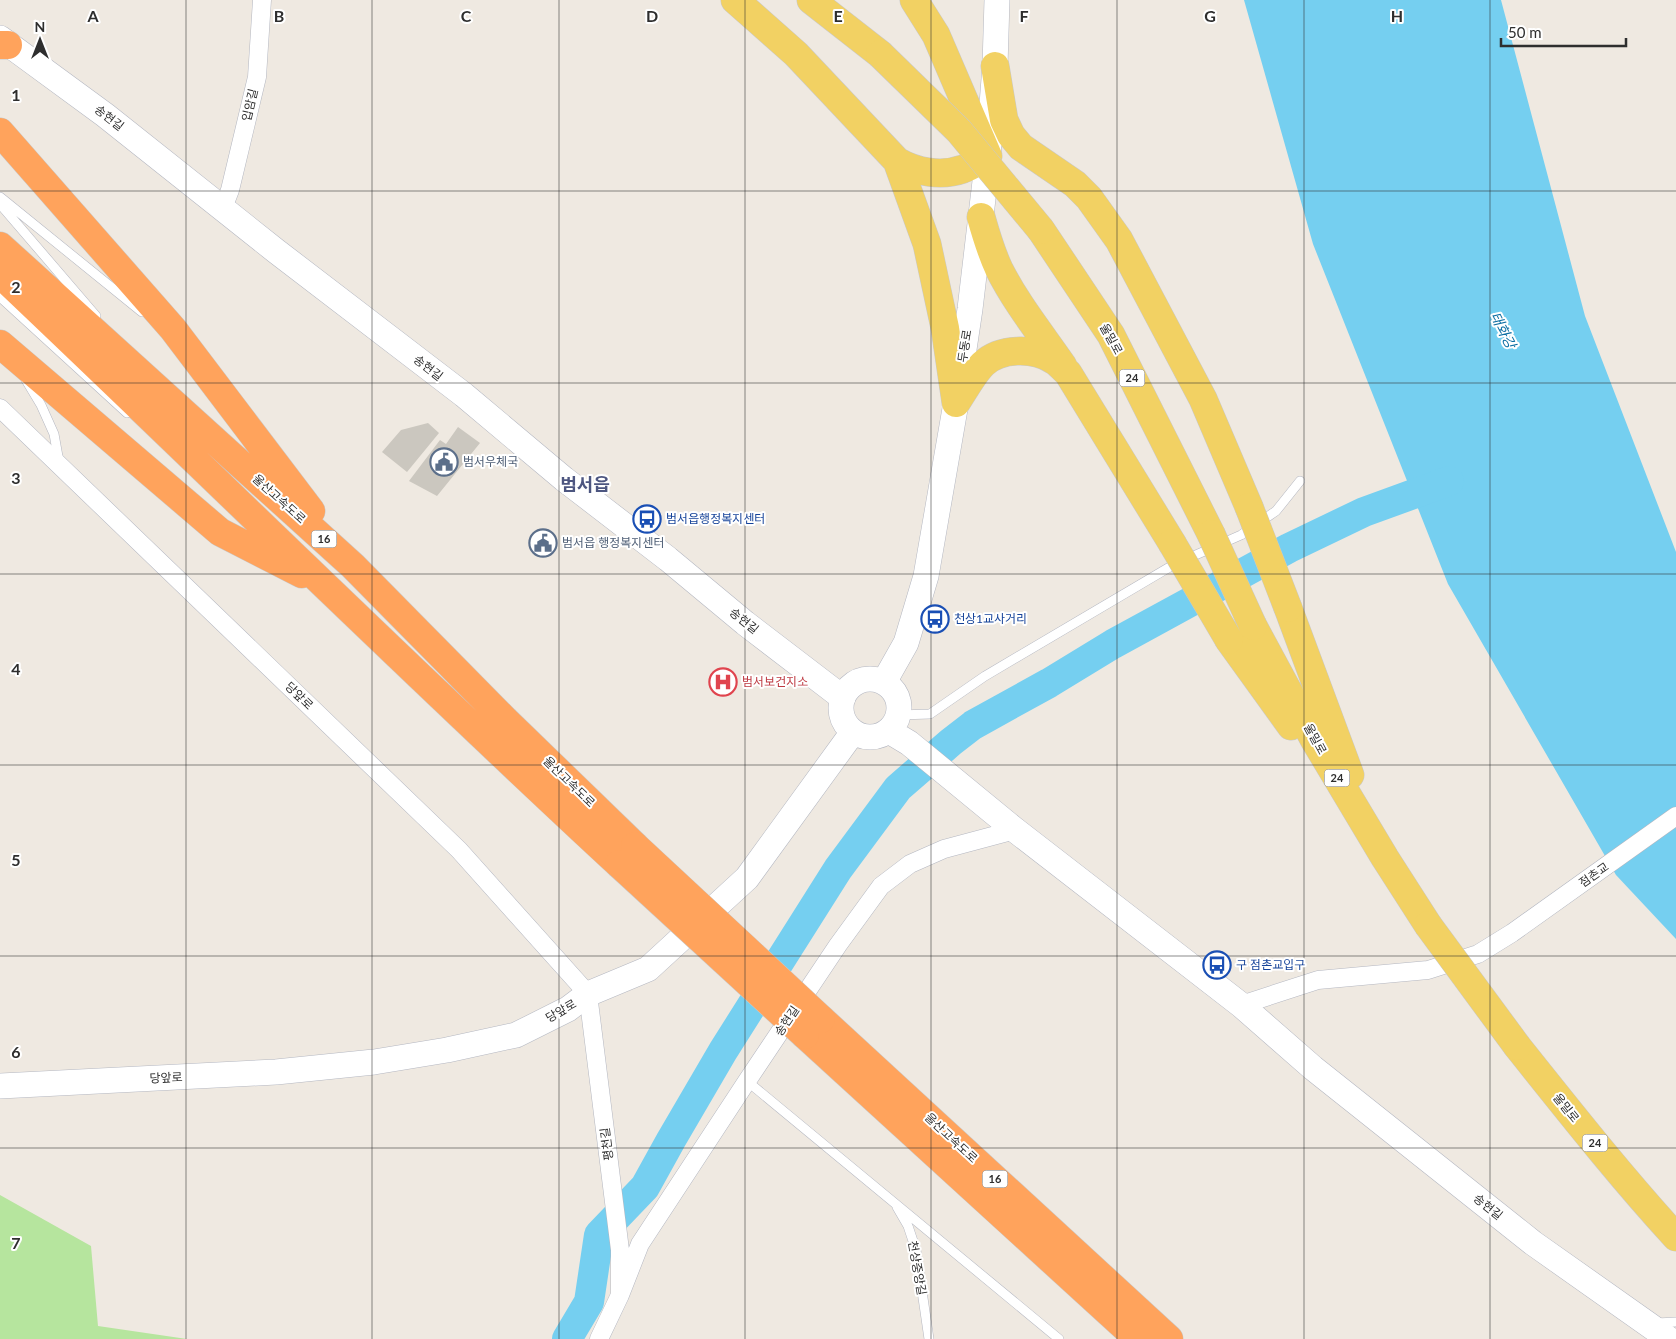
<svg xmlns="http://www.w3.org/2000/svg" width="1676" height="1339" font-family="Lato,'Noto Sans KR',sans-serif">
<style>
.green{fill:#b6e59e}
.water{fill:#75cff0}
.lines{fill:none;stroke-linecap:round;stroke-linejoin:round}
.river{stroke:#75cff0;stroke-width:30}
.building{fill:#cbc7bf}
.lane-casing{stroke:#b4b7c1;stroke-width:10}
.street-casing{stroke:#b4b7c1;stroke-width:19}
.secondary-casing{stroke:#b4b7c1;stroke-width:26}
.primary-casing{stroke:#c9c9c9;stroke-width:29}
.highway-casing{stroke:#c9c9c9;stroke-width:29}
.lane{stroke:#fff;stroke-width:9}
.street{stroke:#fff;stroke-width:18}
.secondary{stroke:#fff;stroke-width:25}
.primary{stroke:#f2d163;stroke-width:28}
.highway{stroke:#ffa35c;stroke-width:28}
.primary-bridge-casing{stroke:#c9c9c9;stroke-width:29;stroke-linecap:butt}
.highway-bridge-casing{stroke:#c9c9c9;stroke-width:29;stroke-linecap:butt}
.primary-bridge{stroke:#f2d163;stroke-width:28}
.highway-bridge{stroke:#ffa35c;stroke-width:28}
.grid{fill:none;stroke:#2e2e2e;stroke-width:1;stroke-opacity:0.55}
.labels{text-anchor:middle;stroke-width:4;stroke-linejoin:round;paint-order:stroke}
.shield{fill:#fff;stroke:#6d6d6d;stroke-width:1}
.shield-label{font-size:11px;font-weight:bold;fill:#2e2e2e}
.street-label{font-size:12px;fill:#2e2e2e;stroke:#fff}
.service-label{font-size:12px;fill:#4e5e75;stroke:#fff;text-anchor:start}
.transit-label{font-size:12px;fill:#164399;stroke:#fff;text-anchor:start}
.health-label{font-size:12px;fill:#be3a42;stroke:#fff;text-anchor:start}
.water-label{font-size:14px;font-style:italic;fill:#0d6fa3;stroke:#fff}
.district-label{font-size:18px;font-weight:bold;fill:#4d5680;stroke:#fff}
.grid-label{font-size:16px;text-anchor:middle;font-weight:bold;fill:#2e2e2e;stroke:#fff;stroke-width:4;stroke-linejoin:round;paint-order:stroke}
</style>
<rect width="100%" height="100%" fill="#efe9e1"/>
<path class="green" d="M0,1195L91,1246L98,1326L187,1339H0Z"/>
<path class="water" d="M1244,0H1501L1585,316L1676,552V939L1616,875L1448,584L1313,244Z"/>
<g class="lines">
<path class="river" d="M567,1339L589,1302L599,1235L645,1187L671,1140L723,1051L838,869L898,788L951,742L973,725L1049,683L1113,644L1289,548L1364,512L1449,481"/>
</g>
<path class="building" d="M428,423L439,433L407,472L382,452L401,430Z
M458,427L480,443L437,496L409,481L440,440L446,444Z"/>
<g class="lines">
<g class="lane-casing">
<path id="lane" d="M0,197L142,312
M0,204L96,316
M0,297L127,413
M26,380L41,405L54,434L59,462
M899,715L930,714L985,676L1173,565L1241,535L1276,511L1300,481
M747,1081L1059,1339
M897,1207L908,1226L916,1250L929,1339
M1657,1323L1676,1322"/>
</g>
<g class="street-casing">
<path id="street" d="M223,208L230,190L257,77L262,0
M0,408L459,850L588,994L620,1250V1295
M1241,1005L1318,980L1428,970L1478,954L1512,933L1676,816
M599,1339L620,1295L640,1244L747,1081L838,945L881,886L910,864L944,849L1015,830"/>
</g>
<g class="secondary-casing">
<path id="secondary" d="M0,38L105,115L276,251L464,395L564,479L668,559L745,623L843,698
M841 708a29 29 0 1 1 58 0a29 29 0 1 1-58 0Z
M884,682L906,643L926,576L956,403L970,309L988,156L995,66L997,0
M889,731L909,743L1015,830L1241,1005L1313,1068L1533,1243L1669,1339
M0,1086L276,1072L374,1062L447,1050L516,1035L568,1009L588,994L648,969L747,878L853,732"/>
</g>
<g class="primary-casing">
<path id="primary" d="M735,0L796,54L897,161C916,172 941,177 963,169C972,166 980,160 988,156L936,35L914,0
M811,0L880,54
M995,66L1004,120L1011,135L1021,147L1075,184L1089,198L1119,240L1203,399L1249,507
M897,161L927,244L945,328L956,403
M981,217C986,235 991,252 999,269C1016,303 1041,334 1063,366
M1041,230L1111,335L1211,534
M956,403C964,391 973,374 983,364C1000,348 1033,347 1053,360C1059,363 1063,369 1068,373L1172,543
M1288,608L1350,775
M1253,626L1315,741L1385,858L1428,925
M1229,640L1291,726
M1517,1046C1569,1111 1620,1176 1676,1237"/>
</g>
<g class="highway-casing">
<path id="highway" d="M0,45H8
M0,132L173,329L311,511
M0,246L353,566L505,720L635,846
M0,274C207,470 410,671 619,864
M0,344L220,532L302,574
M821,1019L1169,1339
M805,1035L1138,1339"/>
</g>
<use href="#lane" class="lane"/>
<use href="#street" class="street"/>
<use href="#secondary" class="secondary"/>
<use href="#primary" class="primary"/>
<use href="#highway" class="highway"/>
<g class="primary-bridge-casing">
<path id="primary-bridge" d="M880,54L959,131L1041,230
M1249,507L1288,608
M1211,534L1253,626
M1172,543L1229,640
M1428,925L1517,1046"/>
</g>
<g class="highway-bridge-casing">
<path id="highway-bridge" d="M635,846L821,1019
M619,864L805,1035"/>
</g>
<use href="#primary-bridge" class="primary-bridge"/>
<use href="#highway-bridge" class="highway-bridge"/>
</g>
<path class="grid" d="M186,0V1339M372,0V1339M559,0V1339M745,0V1339M931,0V1339M1117,0V1339M1304,0V1339M1490,0V1339M0,191H1676M0,383H1676M0,574H1676M0,765H1676M0,956H1676M0,1148H1676"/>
<defs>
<g id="civic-ring" transform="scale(1.4375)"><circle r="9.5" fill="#fff" stroke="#5c6f8a" stroke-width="1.5"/><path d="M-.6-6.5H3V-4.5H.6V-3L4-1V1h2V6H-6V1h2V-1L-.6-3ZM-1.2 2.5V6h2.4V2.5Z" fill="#5c6f8a"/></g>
<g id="bus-ring" transform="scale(1.4375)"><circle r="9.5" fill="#fff" stroke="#1a4fb4" stroke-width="1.5"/><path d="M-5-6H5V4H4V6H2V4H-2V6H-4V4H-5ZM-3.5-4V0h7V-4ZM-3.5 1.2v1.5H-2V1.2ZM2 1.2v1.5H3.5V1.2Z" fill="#1a4fb4"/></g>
<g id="hospital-ring" transform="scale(1.4375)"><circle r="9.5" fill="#fff" stroke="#e0444e" stroke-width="1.5"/><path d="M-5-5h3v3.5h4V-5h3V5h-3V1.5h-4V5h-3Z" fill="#e0444e"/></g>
</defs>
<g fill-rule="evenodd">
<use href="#civic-ring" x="444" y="462"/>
<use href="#bus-ring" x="647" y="519"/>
<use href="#civic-ring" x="543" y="543"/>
<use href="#bus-ring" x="935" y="619"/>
<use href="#hospital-ring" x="723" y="682"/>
<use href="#bus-ring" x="1217" y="965"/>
</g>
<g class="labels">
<g class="shield">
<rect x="1119.5" y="369.5" width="25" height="17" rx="4"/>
<rect x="311.5" y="530.5" width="25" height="17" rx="4"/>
<rect x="1324.5" y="769.5" width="25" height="17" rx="4"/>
<rect x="1582.5" y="1134.5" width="25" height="17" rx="4"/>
<rect x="982.5" y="1170.5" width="25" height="17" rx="4"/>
</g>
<g class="shield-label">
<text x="1132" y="382">24</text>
<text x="324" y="543">16</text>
<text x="1337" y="782">24</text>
<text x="1595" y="1147">24</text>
<text x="995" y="1183">16</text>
</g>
<g class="street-label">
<text transform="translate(250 105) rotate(-77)" y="4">입암길</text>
<text transform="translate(109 118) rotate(38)" y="4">송현길</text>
<text transform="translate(1111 339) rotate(61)" y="4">울밀로</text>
<text transform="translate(965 346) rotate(-81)" y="4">두동로</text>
<text transform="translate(428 368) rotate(38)" y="4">송현길</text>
<text transform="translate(279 499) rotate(42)" y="4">울산고속도로</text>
<text transform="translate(744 621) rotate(39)" y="4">송현길</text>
<text transform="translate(299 696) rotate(44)" y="4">당앞로</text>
<text transform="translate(1315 739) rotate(61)" y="4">울밀로</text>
<text transform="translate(569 782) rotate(44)" y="4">울산고속도로</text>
<text transform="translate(1594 875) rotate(-35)" y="4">점촌교</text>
<text transform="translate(561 1011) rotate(-30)" y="4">당앞로</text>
<text transform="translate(787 1021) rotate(-56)" y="4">송현길</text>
<text transform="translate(166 1078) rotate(-3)" y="4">당앞로</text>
<text transform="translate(1566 1108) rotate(51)" y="4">울밀로</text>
<text transform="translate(951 1138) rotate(43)" y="4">울산고속도로</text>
<text transform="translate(607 1144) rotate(-97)" y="4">평천길</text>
<text transform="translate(1488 1207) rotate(39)" y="4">송현길</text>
<text transform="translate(917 1268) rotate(80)" y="4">천상중앙길</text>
</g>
<g class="service-label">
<text x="463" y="466">범서우체국</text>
<text x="562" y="547">범서읍 행정복지센터</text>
</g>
<g class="transit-label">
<text x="666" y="523">범서읍행정복지센터</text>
<text x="954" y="623">천상1교사거리</text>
<text x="1236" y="969">구 점촌교입구</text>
</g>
<g class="health-label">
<text x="742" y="686">범서보건지소</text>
</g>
<g class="water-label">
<text transform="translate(1503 330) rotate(63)" y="5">태화강</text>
</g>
<g class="district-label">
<text x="585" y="491">범서읍</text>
</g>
</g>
<g class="grid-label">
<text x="93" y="22">A</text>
<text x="279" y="22">B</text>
<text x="466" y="22">C</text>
<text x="652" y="22">D</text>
<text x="838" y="22">E</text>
<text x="1024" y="22">F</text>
<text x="1210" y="22">G</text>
<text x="1397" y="22">H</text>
<text x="16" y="101">1</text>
<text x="16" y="293">2</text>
<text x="16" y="484">3</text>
<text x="16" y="675">4</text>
<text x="16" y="866">5</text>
<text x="16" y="1058">6</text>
<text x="16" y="1249">7</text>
</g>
<g transform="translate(40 40)" stroke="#ffffff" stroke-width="4" paint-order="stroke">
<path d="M0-4L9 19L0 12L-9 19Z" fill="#2e2e2e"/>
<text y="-8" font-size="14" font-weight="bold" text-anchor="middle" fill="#2e2e2e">N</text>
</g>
<path d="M1501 38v8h125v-8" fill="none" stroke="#2e2e2e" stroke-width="2.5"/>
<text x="1508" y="38" font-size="15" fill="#2e2e2e" stroke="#ffffff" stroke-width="4" paint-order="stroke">50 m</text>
</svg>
